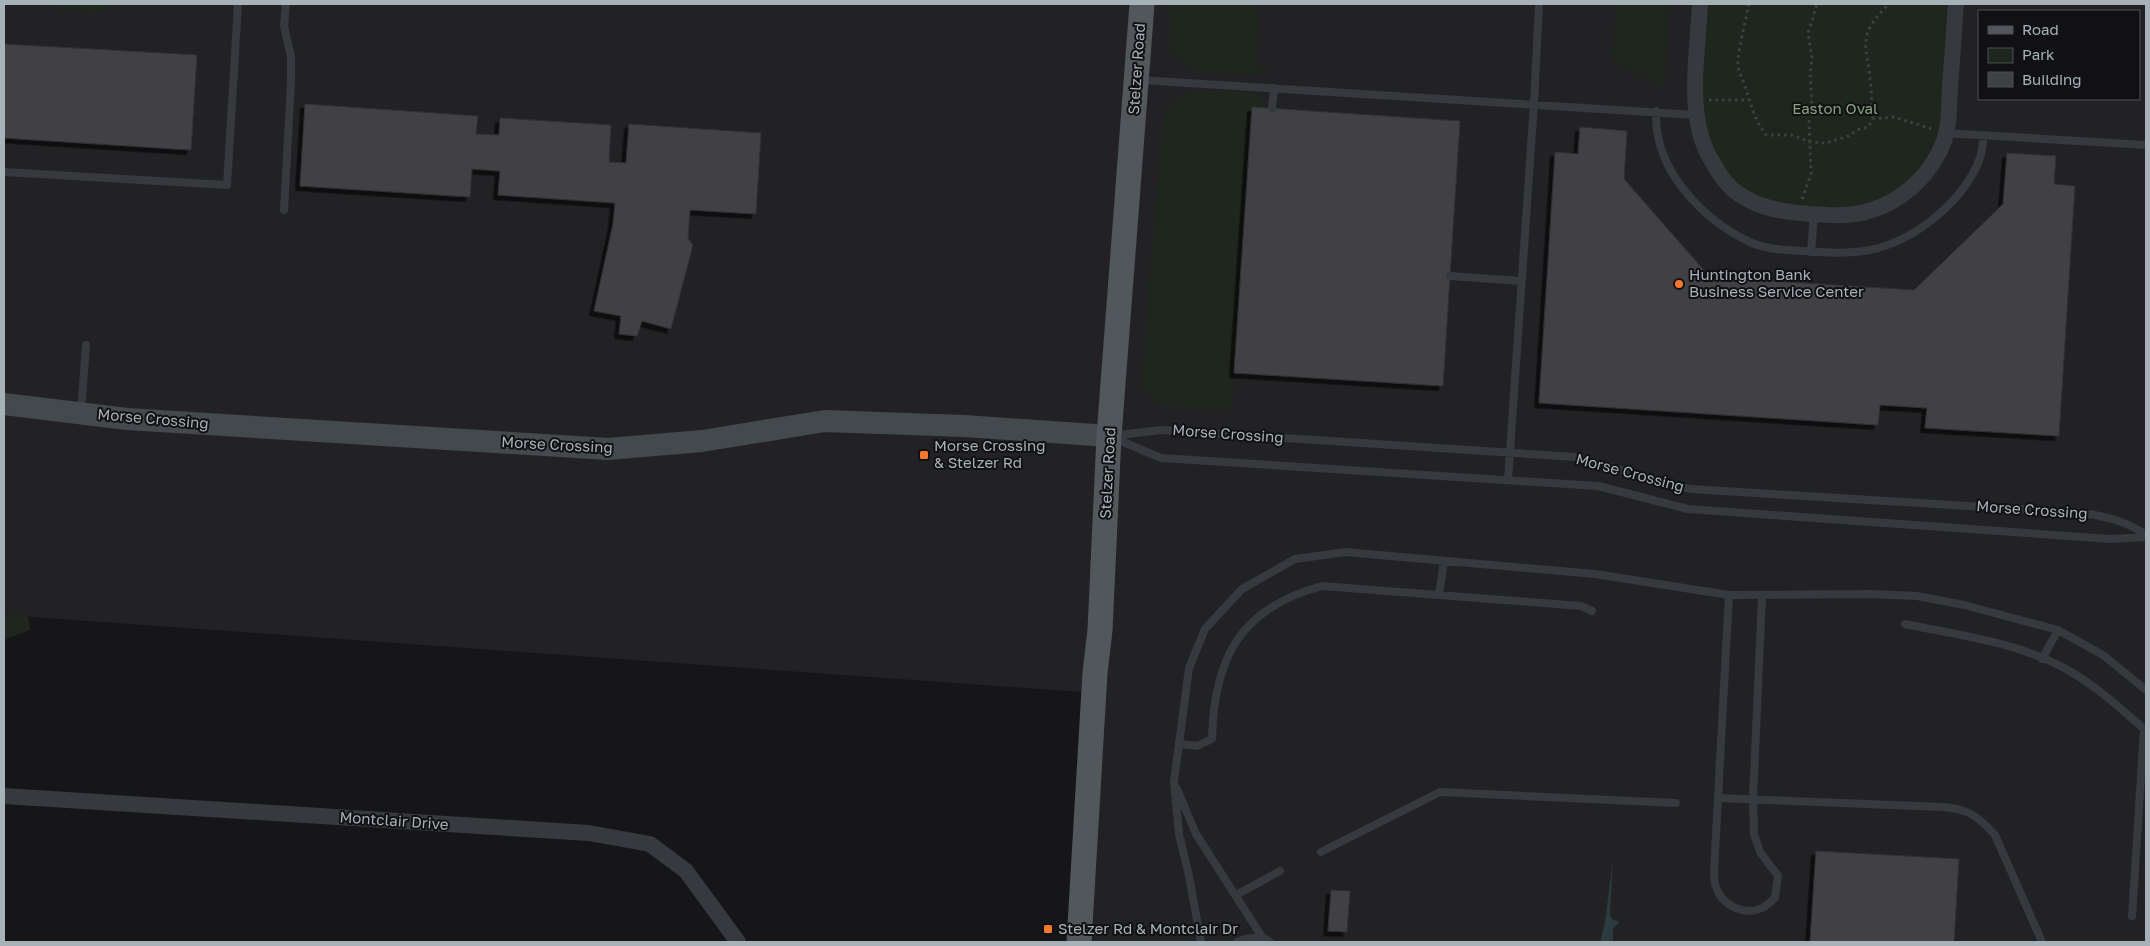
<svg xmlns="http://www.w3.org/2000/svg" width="2150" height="946" font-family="'Golos Text',sans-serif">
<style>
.built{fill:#222225;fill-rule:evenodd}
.green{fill:#1f261d}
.water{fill:#2b3a3c}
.building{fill:#404145;stroke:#303134;filter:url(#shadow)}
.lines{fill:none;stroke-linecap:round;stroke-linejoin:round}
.path{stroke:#3c4144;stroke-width:3;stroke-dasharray:2.5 4;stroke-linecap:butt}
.lane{stroke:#36393d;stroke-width:8}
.street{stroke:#36393d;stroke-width:16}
.secondary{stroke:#44494d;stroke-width:22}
.primary{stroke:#52575c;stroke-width:25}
.poi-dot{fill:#f7772e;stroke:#111113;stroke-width:2}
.labels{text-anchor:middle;stroke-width:4;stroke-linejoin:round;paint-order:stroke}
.street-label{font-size:15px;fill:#a7b1b8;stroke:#111113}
.park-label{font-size:15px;fill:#87a47e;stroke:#111113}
.poi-label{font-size:15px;fill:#a7b1b8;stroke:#111113;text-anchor:start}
</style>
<defs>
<filter id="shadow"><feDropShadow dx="-4.5" dy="4.5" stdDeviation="0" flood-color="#0009"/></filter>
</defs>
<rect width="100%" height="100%" fill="#161618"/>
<path class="built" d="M4,4H2146V942H1079L1095,693L4,615ZM1979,11H2139V99H1979Z"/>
<path class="green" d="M34,4H115L93,14Z
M1170,4H1260L1255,67L1266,68L1264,73L1258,75L1195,71L1177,60L1171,51L1169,43Z
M1617,4H1669L1664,88L1613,60Z
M1700,4H1956L1948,120L1930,168L1869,211L1782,212L1735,192L1696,115Z
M1200,90L1257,93C1263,97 1263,101 1263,108L1252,107L1231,410L1162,406L1154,401L1152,394H1144L1142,377L1163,119C1170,101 1182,93 1200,90Z
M4,615L28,616L30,630L6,639L4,648Z"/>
<path class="water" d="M1613,859L1610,915L1613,920L1618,921L1619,923L1613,928V942H1600L1605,922Z"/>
<path class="building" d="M4,44L197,55L191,150L4,138Z
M305,104L478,116L476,134L499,135L500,118L611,125L609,162L626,163L629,124L761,133L756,214L690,210L688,239L693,245L671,329L642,321L637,336L619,334L621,316L594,311L613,224L615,203L498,195L500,171L472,169L470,197L300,186Z
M1252,107L1460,121L1443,386L1234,373Z
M1580,127L1627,131L1624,179L1710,277L1914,290L2003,204L2007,153L2056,156L2054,184L2075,186L2059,436L1925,428L1927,408L1880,405L1878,425L1539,403L1555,152L1578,154Z
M1816,851L1959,859L1954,942H1810Z
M1331,890L1350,891L1347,932L1328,931Z"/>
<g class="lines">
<path class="path" d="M1749,4C1746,20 1739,45 1738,61C1737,71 1742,77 1745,86C1751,104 1754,119 1766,135H1792L1810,142L1826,143L1849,136L1857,130L1868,127L1873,119L1894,117L1932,129
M1709,100H1748
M1873,119C1871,108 1872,99 1871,88C1868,46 1854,38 1889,4
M1802,199L1811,174L1809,122L1812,105L1810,73L1812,58L1808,33L1817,4"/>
<path class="lane" d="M1139,80L1696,115
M1272,108L1274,88
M1656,111C1655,142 1665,167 1685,191C1703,213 1724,230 1750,242C1767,250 1788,250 1806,251C1827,253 1849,254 1870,250C1915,241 1964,201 1980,158C1982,151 1983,143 1984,135
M1945,133L2146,145
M4,172L227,185L238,4
M284,210L291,82V57L284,26L286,4
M1811,252L1814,214
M1450,276L1521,281
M81,411L86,345
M1112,436L1161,430L1575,457L1690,489L2083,513C2107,517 2127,521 2146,535
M1114,438L1161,458L1598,486L1688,509L2111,539L2146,537
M1508,480L1534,103L1539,4
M1439,595L1444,561
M1729,595L1714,871C1714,876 1714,883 1716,887C1722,906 1745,916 1762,908C1767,906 1771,901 1775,898L1778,876L1760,852L1754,834L1753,799L1762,596
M1905,624C1958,635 2017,642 2066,669C2095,685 2119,707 2144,729L2132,916
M2042,659L2058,630
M1179,744L1197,746L1212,739C1214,658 1240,608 1322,586L1581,606L1592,611
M1177,789L1196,834L1262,937
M1718,798L1943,807C1968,809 1978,816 1995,835L2042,942
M1321,852L1440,792L1676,803
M1236,895L1280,871
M1201,942L1189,876L1179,834L1174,782L1189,668L1205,629L1242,589L1295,559L1345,552L1595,574L1729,595L1870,594L1917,596L1964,605L2058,630L2103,655L2146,690
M1237,942L1245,939L1262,937L1270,942"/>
<path class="street" d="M1700,4C1698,49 1687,108 1706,150C1713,164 1724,183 1736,192C1759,209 1784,212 1811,214C1821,214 1832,216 1842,215C1886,214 1924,186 1942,146C1950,128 1949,106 1950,87C1952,59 1954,31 1956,4
M4,796L589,833L650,844L686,871L738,942"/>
<path class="secondary" d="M4,404L127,419L608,449L702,441L825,421L964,426L1109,436"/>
<path class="primary" d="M1079,942L1095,673L1100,630L1109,436L1142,4"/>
</g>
<g class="poi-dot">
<circle cx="1679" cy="284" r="5"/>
<rect x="919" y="450" width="10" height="10" rx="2.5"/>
<rect x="1043" y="924" width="10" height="10" rx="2.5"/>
</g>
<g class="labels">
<g class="street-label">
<text transform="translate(1137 69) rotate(-86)" y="5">Stelzer Road</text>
<text transform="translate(153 419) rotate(5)" y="5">Morse Crossing</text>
<text transform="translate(1228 434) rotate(4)" y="5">Morse Crossing</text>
<text transform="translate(557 445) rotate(3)" y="5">Morse Crossing</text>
<text transform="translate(1108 473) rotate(-87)" y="5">Stelzer Road</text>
<text transform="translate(1630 473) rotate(15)" y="5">Morse Crossing</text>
<text transform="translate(2032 510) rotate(4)" y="5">Morse Crossing</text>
<text transform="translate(394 821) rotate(4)" y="5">Montclair Drive</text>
</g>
<g class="park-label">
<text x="1835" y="114">Easton Oval</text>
</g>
<g class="poi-label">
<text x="1689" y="280">Huntington Bank<tspan x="1689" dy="17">Business Service Center</tspan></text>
<text x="934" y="451">Morse Crossing<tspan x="934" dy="17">&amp; Stelzer Rd</tspan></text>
<text x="1058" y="934">Stelzer Rd &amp; Montclair Dr</text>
</g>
</g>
<rect width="2150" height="946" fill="none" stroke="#a7b1b8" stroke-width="10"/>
<rect x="1978" y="10" width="162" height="90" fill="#111113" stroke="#4d5155"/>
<rect x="1988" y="26" width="25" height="8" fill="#52575c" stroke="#4d5155"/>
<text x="2022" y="35" font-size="15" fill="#a7b1b8">Road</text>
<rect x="1988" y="48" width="25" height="15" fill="#1f261d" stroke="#4d5155"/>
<text x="2022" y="60" font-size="15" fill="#a7b1b8">Park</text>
<rect x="1988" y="72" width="25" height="15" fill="#404145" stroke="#4d5155"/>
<text x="2022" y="85" font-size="15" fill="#a7b1b8">Building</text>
</svg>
